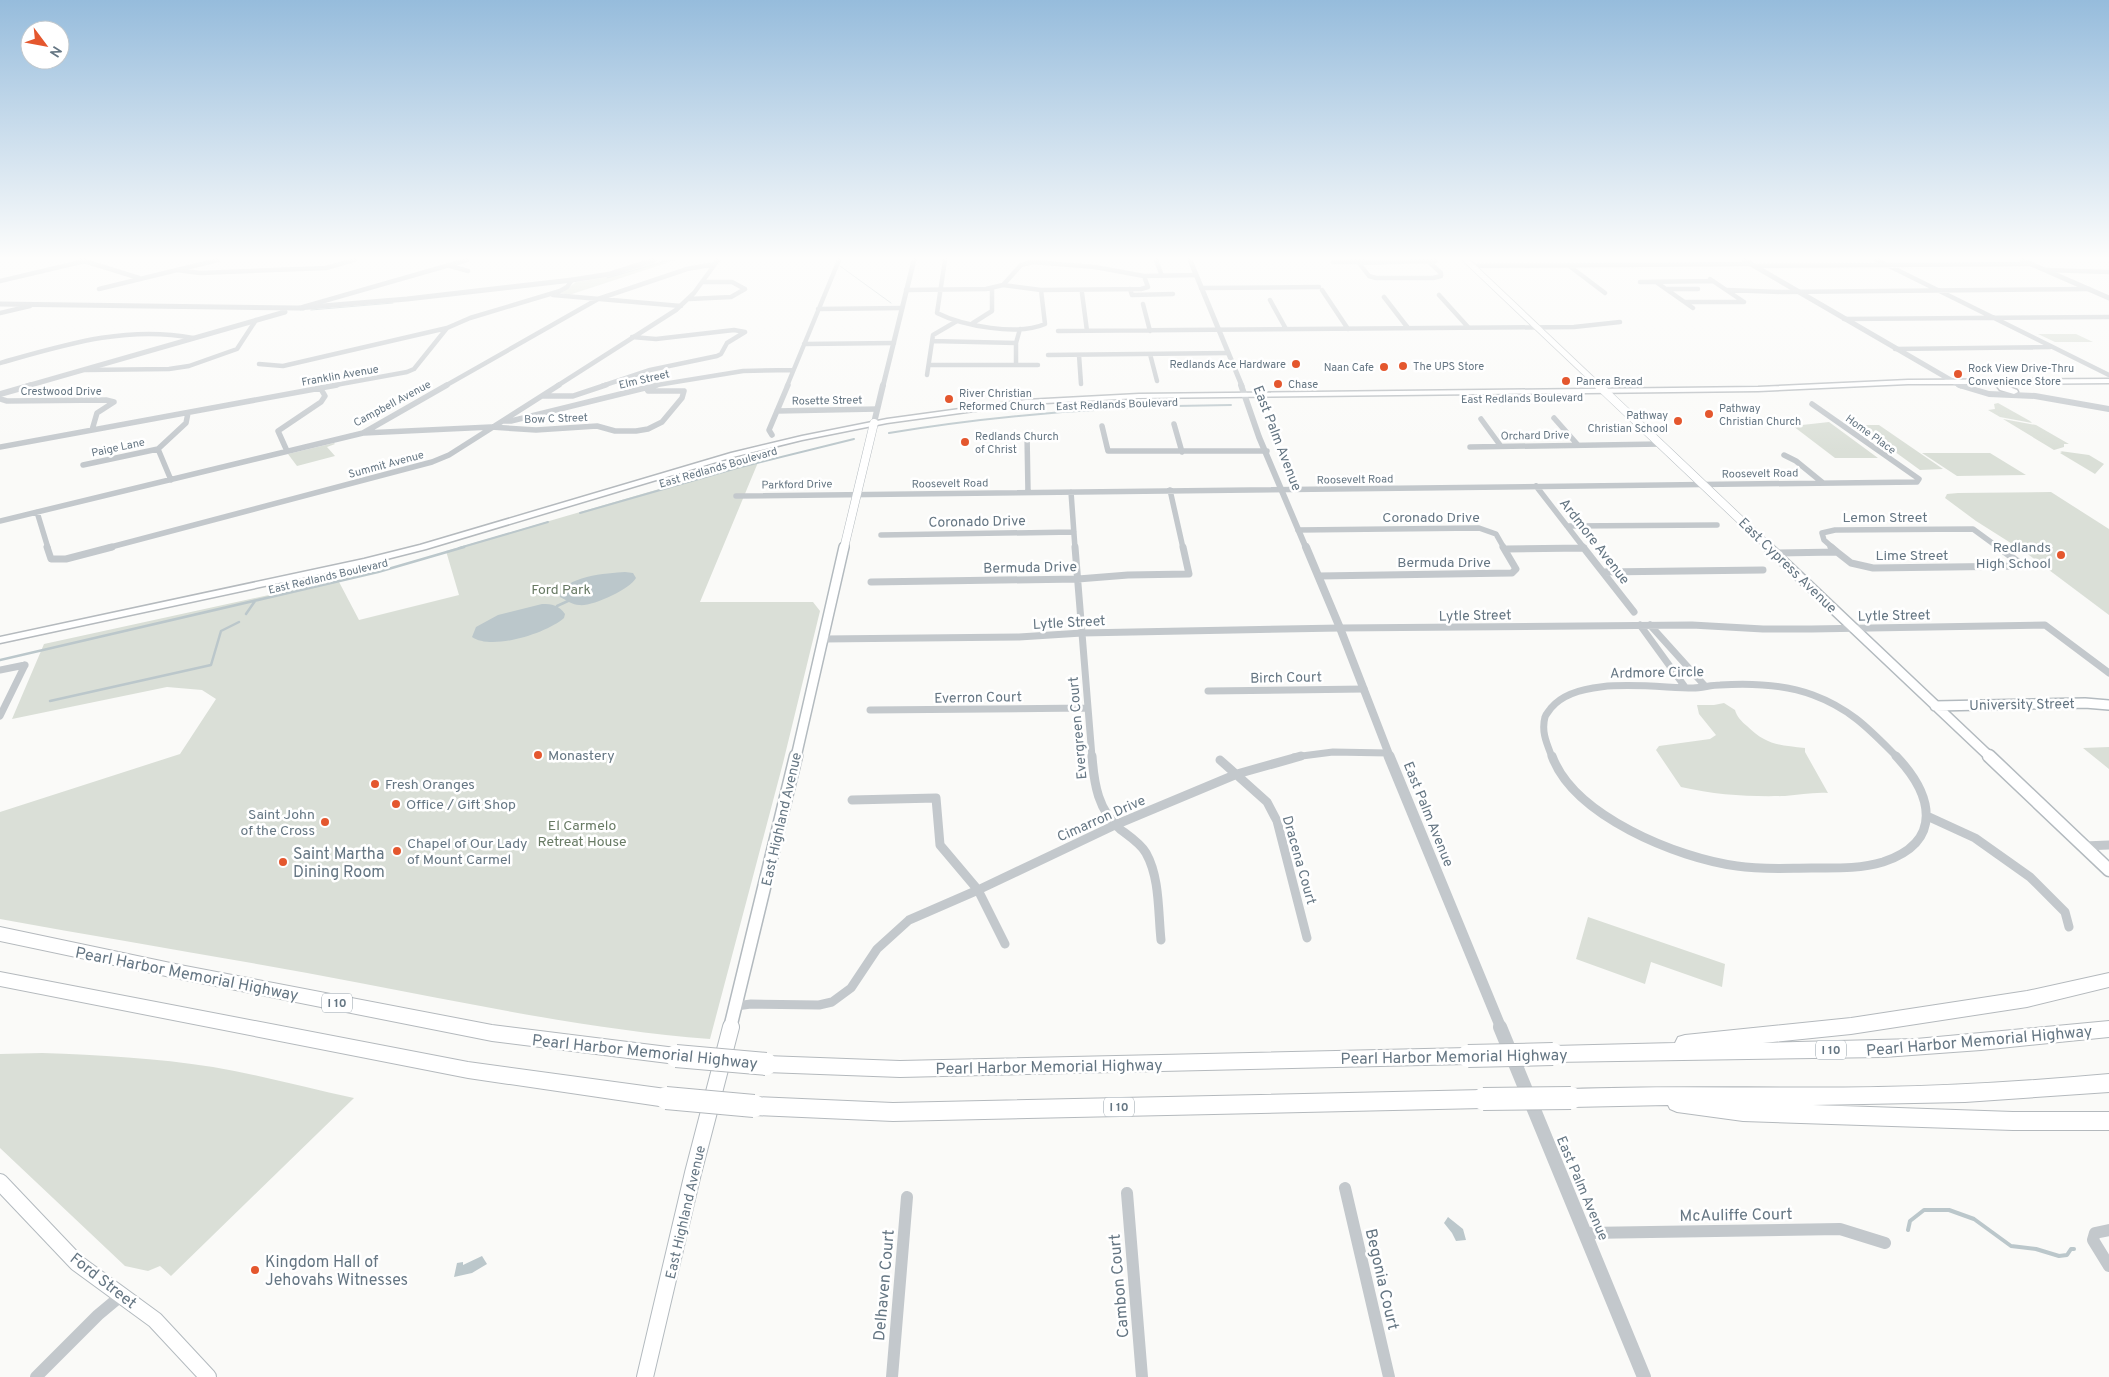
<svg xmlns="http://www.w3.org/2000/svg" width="2109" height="1377" font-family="Overpass,sans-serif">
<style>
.green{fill:#dadfd7}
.water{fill:#bbc7cb}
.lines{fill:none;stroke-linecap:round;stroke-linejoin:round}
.stream-far3{stroke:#bbc7cb;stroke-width:1}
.stream-far2{stroke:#bbc7cb;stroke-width:2}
.stream-far1{stroke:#bbc7cb;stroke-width:2.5}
.stream{stroke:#bbc7cb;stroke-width:4}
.secondary-far4-casing{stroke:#b3babf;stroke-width:7}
.secondary-far3-casing{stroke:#b3babf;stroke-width:9}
.secondary-far2-casing{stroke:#b3babf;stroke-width:12}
.secondary-far1-casing{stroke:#b3babf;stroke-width:15}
.secondary-casing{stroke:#b3babf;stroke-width:18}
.primary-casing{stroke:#b5babe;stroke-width:3}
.motorway-casing{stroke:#b4b9bd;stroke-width:2}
.minor-far4{stroke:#c3c8cc;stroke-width:4.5}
.minor-far3{stroke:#c3c8cc;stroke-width:5.5}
.minor-far2{stroke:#c3c8cc;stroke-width:7}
.minor-far1{stroke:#c3c8cc;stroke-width:9}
.minor{stroke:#c3c8cc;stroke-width:12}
.tertiary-far4{stroke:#c3c8cc;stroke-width:5}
.tertiary-far3{stroke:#c3c8cc;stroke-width:6}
.tertiary-far2{stroke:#c3c8cc;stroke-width:8}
.tertiary-far1{stroke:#c3c8cc;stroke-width:11}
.tertiary{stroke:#c3c8cc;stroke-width:14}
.secondary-far4{stroke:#fff;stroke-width:5.5}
.secondary-far3{stroke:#fff;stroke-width:8}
.secondary-far2{stroke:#fff;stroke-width:9}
.secondary-far1{stroke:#fff;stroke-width:12}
.secondary{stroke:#fff;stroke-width:16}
.primary{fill:#fff;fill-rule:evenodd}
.motorway{fill:#fff;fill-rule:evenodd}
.motorway-bridge-casing{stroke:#b4b9bd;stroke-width:24;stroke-linecap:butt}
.motorway-bridge{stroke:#fff;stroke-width:22}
.poi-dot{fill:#e4572e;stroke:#fff;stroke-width:2}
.labels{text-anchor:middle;stroke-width:5;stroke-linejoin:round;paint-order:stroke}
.far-poi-label{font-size:11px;fill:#657683;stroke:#fff;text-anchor:start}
.far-street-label{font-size:11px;fill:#657683;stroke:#fff}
.shield{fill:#fff;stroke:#939fa8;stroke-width:1}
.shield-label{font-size:12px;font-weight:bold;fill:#657683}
.street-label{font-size:14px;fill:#657683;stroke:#fff}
.poi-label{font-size:14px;fill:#657683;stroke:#fff;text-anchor:start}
.park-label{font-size:14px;fill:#687a64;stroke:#fff}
.near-poi-label{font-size:16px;fill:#657683;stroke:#fff;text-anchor:start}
.near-street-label{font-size:16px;fill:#657683;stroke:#fff}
</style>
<rect width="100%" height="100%" fill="#fafaf8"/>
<path class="green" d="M663,260H676L569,295L561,293L576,282L608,277Z
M2038,334H2076L2093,342H2055Z
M1998,403L2030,421L2032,423L2000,417L1988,410L1995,409L1994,404Z
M2003,419L2036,425L2069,444H2064V447L2054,450Z
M1829,422L1878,458H1835L1793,426Z
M1858,425H1879L1943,469L1920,470Z
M334,443L335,444L327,447L335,456L297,466L288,454Z
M2060,451L2089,455L2104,464L2095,474L2060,453L2062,452Z
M1922,453H1990L2026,475L1957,476Z
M759,460L700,602H813L820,611L783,763L710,1039C592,1030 477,1005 360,983C241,960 120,941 0,919V812L180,754L216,699L202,690L167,687L12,719L44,644L338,580L359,620L459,595L446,551Z
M2051,492L2109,529V615L2025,552L1976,521L1945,498L1947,494L1958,493Z
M1724,703L1735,710C1737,717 1741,721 1747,726C1766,745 1779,745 1805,748V752L1828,793C1813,792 1800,795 1785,796C1750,797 1716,795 1681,787L1656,750L1659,746L1710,739L1716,735L1699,714L1697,705H1714Z
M2109,747V769L2083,748Z
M1588,917L1725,964L1722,987L1651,962L1645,984L1576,959Z
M42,1053C100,1055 156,1058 213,1067C260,1075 307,1088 354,1098L171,1276L160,1266L148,1271L125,1266L0,1148V1054Z"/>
<path class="water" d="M625,572L633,573L636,578C630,589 592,607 579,605C573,605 566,600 560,597C562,576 608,573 625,572Z
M542,604C552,604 559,605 565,614L564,618C547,633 492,651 472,637L476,627L498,615Z
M1448,1217L1463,1229L1466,1240L1456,1241L1452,1233L1444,1223Z
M482,1256L487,1264L472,1273L454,1277L457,1263L463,1262V1265Z"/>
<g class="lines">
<path class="stream-far3" d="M840,266L891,303
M607,278L670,260
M300,310H304
M311,310L393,303"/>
<path class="stream-far2" d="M889,433C1003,414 1116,406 1231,405
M580,513L737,468L854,439
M459,548L548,522"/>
<path class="stream-far1" d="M557,606L568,601
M246,614L255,601
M0,660L378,572L464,547
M50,701L211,665L221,631L239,622"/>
<path class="stream" d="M1908,1230L1910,1221L1924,1210H1949L1974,1219L2011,1246L2036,1249L2059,1256L2067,1255L2071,1249H2074"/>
<g class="secondary-far4-casing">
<path id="secondary-far4" d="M1466,260L1599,386"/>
</g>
<g class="secondary-far3-casing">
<path id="secondary-far3" d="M1598,385L1770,548
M844,548L874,423"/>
</g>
<g class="secondary-far2-casing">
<path id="secondary-far2" d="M1768,547L1990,757
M1935,706L2085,703L2109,705
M796,757L844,547"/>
</g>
<g class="secondary-far1-casing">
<path id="secondary-far1" d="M1989,756L2109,870
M730,1028L796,756"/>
</g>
<g class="secondary-casing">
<path id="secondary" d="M0,1182L77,1263L155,1320L208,1377
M645,1377L693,1173L731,1027"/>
</g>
<g class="primary-casing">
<path id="primary" d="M2109,379V383L2002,384L2017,390L2018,392L2014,394L2000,390L1995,384H1908L1758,391L1139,398L1026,404L887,423L802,440L733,457L426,549L367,564L0,643V637L364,559L420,545L731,453L802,436L887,419L1026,400L1139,394L1758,387L1908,380Z"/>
</g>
<g class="motorway-casing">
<path id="motorway" d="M0,927L180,965L492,1025L676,1048L683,1050L686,1056L683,1062L676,1064L492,1041L180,979L0,941Z
M0,972L468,1062L666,1089L673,1092L676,1098L673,1104L666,1107L468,1078L0,986Z
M2109,973V987L2027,1007L1851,1034L1763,1043L1916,1039L2109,1021V1037L1981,1050L1884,1057L1553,1062L1546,1060L1543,1054L1546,1048L1553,1046L1675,1043L1678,1037L1685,1035L1851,1018L2027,991Z
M1468,1048L1475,1050L1478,1056L1475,1062L1468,1064L900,1077L766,1072L759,1070L756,1064L759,1058L766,1056L900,1061Z
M2109,1074V1092L1965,1102L1813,1105L2013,1112H2109V1130H2013L1743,1121L1677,1112L1670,1109L1668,1105L1571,1107L1564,1104L1561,1098L1564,1092L1571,1089C1673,1085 1776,1089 1878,1087C1955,1086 2032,1081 2109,1074Z
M1483,1090L1490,1093L1493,1099L1490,1105L1483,1108L893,1121L754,1115L747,1112L744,1106L747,1100L754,1097L893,1103Z"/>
</g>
<path class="minor-far4" d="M81,260L139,278
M945,260L937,313C963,326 1018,336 1045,324L1041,290
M1156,260L1162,276
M1877,260L2109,375
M1428,261L1441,273V276L1433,278H1376L1369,276L1359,263Z
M1428,261H1436
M1360,262H1333L1364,261
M1568,265L1605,293
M450,266L468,271
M1472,266L1750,264
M1755,266L2032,264
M177,270L200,273L326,268L354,260
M2046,270L2109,272
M1710,279L1744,302
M0,281L85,261
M1640,282L1713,281
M1656,282L1693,308
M1003,285L1021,265L1033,262L1095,267L1144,276L1196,275
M1201,288L1319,287
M99,289L218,260
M1130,289L1132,295L1173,294
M1666,289H1698
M906,290L986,289L1003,285L1041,290L1141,289L1148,287L1144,276
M1322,290L1348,329
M1727,290L1782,292L2089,289
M1082,293L1087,331
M553,295L681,306
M1439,295L1468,327
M1384,297L1408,328
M689,299L731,297L745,289L732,282H704
M1270,300L1286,329
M1685,302H1744
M1143,304L1150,331
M303,307L467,260
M818,309L902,308
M0,313L30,306
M1844,319L2109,317
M973,323L992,311V288
M1058,331L1574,327L1620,322
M932,341L1016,343
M804,344L894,343
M1895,349L2050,347
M1150,354L1157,381
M1048,355L1228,353
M1079,355L1081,384
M0,363C64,345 126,325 193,338
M259,364L283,366L447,328
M929,365H1038
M1016,365V343L1020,329
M85,370L169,369L189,366L237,349L256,320
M927,375L933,335L957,321
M330,386L407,372L414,369L447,328L470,318L560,291L567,287L572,280
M445,386L598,299L687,269L715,264
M557,386L676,310L694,293L718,260
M602,386L650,370L717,356L721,354L727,343L745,332L734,330L656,339L632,337
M651,386L743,371L793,370
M787,386L839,260"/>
<path class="minor-far3" d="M543,396H573L606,385
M0,399L7,401L106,400L114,402L97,413L92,430
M1812,404L1919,479
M777,411L877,409
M1554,418L1577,444
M1481,419L1500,445
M503,421H511L657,385
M1174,424L1182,452
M1102,426L1108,451H1267
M364,433L491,427L536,430L597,426L615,431H636L648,429L662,422L682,398L684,391H648L646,388
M1027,434L1028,492
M772,435L769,430L788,385
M0,447L337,385
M1470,447L1660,444
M287,451L278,431L321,402L325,396L321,389
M1784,455L1796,461L1823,483
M83,465L158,449
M171,480L158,449L186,423L188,413
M1536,486L1584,548
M1170,490L1183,548
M1071,492L1075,548
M736,496L1917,482L1919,479
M37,512L48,548
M0,521L363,433L447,385
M1567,526L1717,525
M1298,530L1479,528L1496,534L1504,548
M881,535L1074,532
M107,548L432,462L449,455L559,385
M1577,548H1584
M1833,548L1824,540L1822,533L1835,530L1973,529L1999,548"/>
<path class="minor-far2" d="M47,547L51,559H66L112,547
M1075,547L1092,757
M1583,547L1634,612
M1831,547L1837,552
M1998,547L2024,566
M1506,549L1584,548
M1775,553L1837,552L1851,563L1873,568L2024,566
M1603,572L1763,570
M1319,576L1512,573L1516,569L1503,547
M871,582L1078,579L1128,575L1189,574L1183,547
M1640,625L1685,687
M1650,625L1705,686
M824,639L1019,637L1082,633L1340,628L1692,625L1763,629H1811L2045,625L2109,673
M0,670L25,665
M1208,691L1364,689
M870,710L1087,708
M0,716L25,665
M1294,757L1333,752L1388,753
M1552,757C1547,744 1541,732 1545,717C1546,714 1549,711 1551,708C1578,675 1656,688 1693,688C1702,688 1711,685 1720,685C1751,683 1783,684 1813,695C1851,709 1870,730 1897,757"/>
<path class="minor-far1" d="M1092,756C1094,784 1098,811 1121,830C1129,836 1141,844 1146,853C1160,878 1158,912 1161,940
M1552,756C1574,816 1677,858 1737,866C1762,870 1787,868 1812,868C1836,868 1860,869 1883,862C1945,841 1932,794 1896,756
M1220,760L1267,802L1277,821L1307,938
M852,800L936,798L940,845L978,890L1005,944
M1927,816L1975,838L2030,877L2065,912L2069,927
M2084,846L2109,845
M736,1006L751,1004L819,1005L832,1002L851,988L877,949L909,920L978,890L1115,825L1237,774L1301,756"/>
<path class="minor" d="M1345,1188L1389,1377
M1127,1193L1142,1377
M2109,1230L2095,1233L2093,1240L2109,1266
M1586,1233L1840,1229L1885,1243
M36,1377L98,1315L122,1295
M892,1377L907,1197"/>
<path class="tertiary-far4" d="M1190,260L1242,386
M1744,260L1961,386
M2022,260L2109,298
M0,304L298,308L407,299L572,280L610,274L654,260
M27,386L285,312
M883,386L914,260"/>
<path class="tertiary-far3" d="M1241,385L1259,437L1306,548
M1959,385L1989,394L2035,396L2109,409
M0,394L32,385
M874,423L883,385"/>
<path class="tertiary-far2" d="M1306,547L1340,628L1390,757"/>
<path class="tertiary-far1" d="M1389,756L1501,1028"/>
<path class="tertiary" d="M1500,1027L1644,1377"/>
<use href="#secondary-far4" class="secondary-far4"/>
<use href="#secondary-far3" class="secondary-far3"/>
<use href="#secondary-far2" class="secondary-far2"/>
<use href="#secondary-far1" class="secondary-far1"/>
<use href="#secondary" class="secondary"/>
<use href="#primary" class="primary"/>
<use href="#motorway" class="motorway"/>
<g class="motorway-bridge-casing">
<path id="motorway-bridge" d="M676,1056L766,1064
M1468,1056L1553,1054
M666,1098L754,1106
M1483,1099L1571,1098"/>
</g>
<use href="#motorway-bridge" class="motorway-bridge"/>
</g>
<linearGradient id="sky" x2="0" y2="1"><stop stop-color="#96bcdc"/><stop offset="0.57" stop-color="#fdfdfc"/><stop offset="1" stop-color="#fdfdfc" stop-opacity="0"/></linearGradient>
<rect width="2109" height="453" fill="url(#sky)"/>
<g class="poi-dot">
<circle cx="1296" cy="364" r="5"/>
<circle cx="1403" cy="366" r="5"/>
<circle cx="1384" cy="367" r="5"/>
<circle cx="1958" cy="374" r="5"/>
<circle cx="1566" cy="381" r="5"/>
<circle cx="1278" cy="384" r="5"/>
<circle cx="949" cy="399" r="5"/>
<circle cx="1709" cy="414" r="5"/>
<circle cx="1678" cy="421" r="5"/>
<circle cx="965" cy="442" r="5"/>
<circle cx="2061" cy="555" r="5"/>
<circle cx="538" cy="755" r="5"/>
<circle cx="375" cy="784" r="5"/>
<circle cx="396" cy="804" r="5"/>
<circle cx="325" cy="822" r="5"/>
<circle cx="397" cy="851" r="5"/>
<circle cx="283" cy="862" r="5"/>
<circle cx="255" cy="1270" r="5"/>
</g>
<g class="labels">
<g class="far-poi-label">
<text x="1286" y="368" text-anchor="end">Redlands Ace Hardware</text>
<text x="1413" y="370">The UPS Store</text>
<text x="1374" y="371" text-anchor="end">Naan Cafe</text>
<text x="1968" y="372">Rock View Drive-Thru<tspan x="1968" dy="13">Convenience Store</tspan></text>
<text x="1576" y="385">Panera Bread</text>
<text x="1288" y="388">Chase</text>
<text x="959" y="397">River Christian<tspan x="959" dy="13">Reformed Church</tspan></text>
<text x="1719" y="412">Pathway<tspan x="1719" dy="13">Christian Church</tspan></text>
<text x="1668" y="419" text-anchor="end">Pathway<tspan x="1668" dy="13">Christian School</tspan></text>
<text x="975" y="440">Redlands Church<tspan x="975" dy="13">of Christ</tspan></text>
</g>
<g class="far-street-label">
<text transform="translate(340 375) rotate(-10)" y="4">Franklin Avenue</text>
<text transform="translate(644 379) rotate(-13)" y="4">Elm Street</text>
<text x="61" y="395">Crestwood Drive</text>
<text transform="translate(1522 398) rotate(-1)" y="4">East Redlands Boulevard</text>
<text transform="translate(827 400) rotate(-1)" y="4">Rosette Street</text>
<text transform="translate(392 403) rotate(-28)" y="4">Campbell Avenue</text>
<text transform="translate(1117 404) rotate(-2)" y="4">East Redlands Boulevard</text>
<text transform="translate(556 418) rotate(-2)" y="4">Bow C Street</text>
<text transform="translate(1871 434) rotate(36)" y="4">Home Place</text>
<text transform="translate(1535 435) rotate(-1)" y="4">Orchard Drive</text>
<text transform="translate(118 447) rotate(-12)" y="4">Paige Lane</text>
<text transform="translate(386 464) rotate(-15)" y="4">Summit Avenue</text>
<text transform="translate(718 467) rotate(-16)" y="4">East Redlands Boulevard</text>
<text transform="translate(1760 473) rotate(-1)" y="4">Roosevelt Road</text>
<text transform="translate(1355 479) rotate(-1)" y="4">Roosevelt Road</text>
<text transform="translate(950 483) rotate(-1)" y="4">Roosevelt Road</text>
<text transform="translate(797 484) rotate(-1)" y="4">Parkford Drive</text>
<text transform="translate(328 576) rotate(-13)" y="4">East Redlands Boulevard</text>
</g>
<g class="shield">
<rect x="322" y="993.5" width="30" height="19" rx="4"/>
<rect x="1816" y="1040.5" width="30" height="19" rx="4"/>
<rect x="1104" y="1097.5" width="30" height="19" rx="4"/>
</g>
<g class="shield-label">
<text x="337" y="1007">I 10</text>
<text x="1831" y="1054">I 10</text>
<text x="1119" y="1111">I 10</text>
</g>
<g class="street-label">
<text transform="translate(1278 438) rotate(69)" y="5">East Palm Avenue</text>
<text x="1431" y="522">Coronado Drive</text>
<text x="1885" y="522">Lemon Street</text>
<text transform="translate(977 521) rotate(-1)" y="5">Coronado Drive</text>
<text transform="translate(1595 541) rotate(52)" y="5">Ardmore Avenue</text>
<text x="1912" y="560">Lime Street</text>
<text x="1444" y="567">Bermuda Drive</text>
<text transform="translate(1788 565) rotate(44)" y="5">East Cypress Avenue</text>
<text transform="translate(1030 567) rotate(-1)" y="5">Bermuda Drive</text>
<text transform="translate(1475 615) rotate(-1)" y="5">Lytle Street</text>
<text transform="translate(1894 615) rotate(-1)" y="5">Lytle Street</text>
<text transform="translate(1069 622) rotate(-3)" y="5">Lytle Street</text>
<text transform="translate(1657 672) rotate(-1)" y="5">Ardmore Circle</text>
<text transform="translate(1286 677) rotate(-1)" y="5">Birch Court</text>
<text transform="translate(978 697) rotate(-1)" y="5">Everron Court</text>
<text transform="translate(2022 704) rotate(-1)" y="5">University Street</text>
<text transform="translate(1077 728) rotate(-95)" y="5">Evergreen Court</text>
<text transform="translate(1429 814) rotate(68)" y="5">East Palm Avenue</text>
<text transform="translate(1101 818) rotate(-24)" y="5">Cimarron Drive</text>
<text transform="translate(781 819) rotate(-77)" y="5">East Highland Avenue</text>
<text transform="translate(1300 860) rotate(74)" y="5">Dracena Court</text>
<text transform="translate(1583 1188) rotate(67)" y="5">East Palm Avenue</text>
<text transform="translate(685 1212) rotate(-77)" y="5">East Highland Avenue</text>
</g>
<g class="poi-label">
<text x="2051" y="552" text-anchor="end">Redlands<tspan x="2051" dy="16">High School</tspan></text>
<text x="548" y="760">Monastery</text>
<text x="385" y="789">Fresh Oranges</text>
<text x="406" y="809">Office / Gift Shop</text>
<text x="315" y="819" text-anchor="end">Saint John<tspan x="315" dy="16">of the Cross</tspan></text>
<text x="407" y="848">Chapel of Our Lady<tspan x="407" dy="16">of Mount Carmel</tspan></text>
</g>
<g class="park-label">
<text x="561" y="594">Ford Park</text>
<text x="582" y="830">El Carmelo<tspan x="582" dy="16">Retreat House</tspan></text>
</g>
<g class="near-poi-label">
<text x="293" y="859">Saint Martha<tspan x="293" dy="18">Dining Room</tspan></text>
<text x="265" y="1267">Kingdom Hall of<tspan x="265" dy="18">Jehovahs Witnesses</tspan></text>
</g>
<g class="near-street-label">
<text transform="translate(187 973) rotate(11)" y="6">Pearl Harbor Memorial Highway</text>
<text transform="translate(1979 1040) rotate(-5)" y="6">Pearl Harbor Memorial Highway</text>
<text transform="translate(645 1051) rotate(6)" y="6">Pearl Harbor Memorial Highway</text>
<text transform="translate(1454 1056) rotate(-1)" y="6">Pearl Harbor Memorial Highway</text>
<text transform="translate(1049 1066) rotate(-1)" y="6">Pearl Harbor Memorial Highway</text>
<text transform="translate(1736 1214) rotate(-1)" y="6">McAuliffe Court</text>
<text transform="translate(1383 1279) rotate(77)" y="6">Begonia Court</text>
<text transform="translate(104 1280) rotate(38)" y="6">Ford Street</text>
<text transform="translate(883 1285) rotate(-85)" y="6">Delhaven Court</text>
<text transform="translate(1118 1286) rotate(-95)" y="6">Cambon Court</text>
</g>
</g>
<g transform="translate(45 45) rotate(122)"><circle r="24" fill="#ffffff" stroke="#c1c8cd"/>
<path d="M0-4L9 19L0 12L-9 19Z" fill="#e4572e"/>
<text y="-8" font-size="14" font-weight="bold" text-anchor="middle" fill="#657683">N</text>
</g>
</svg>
